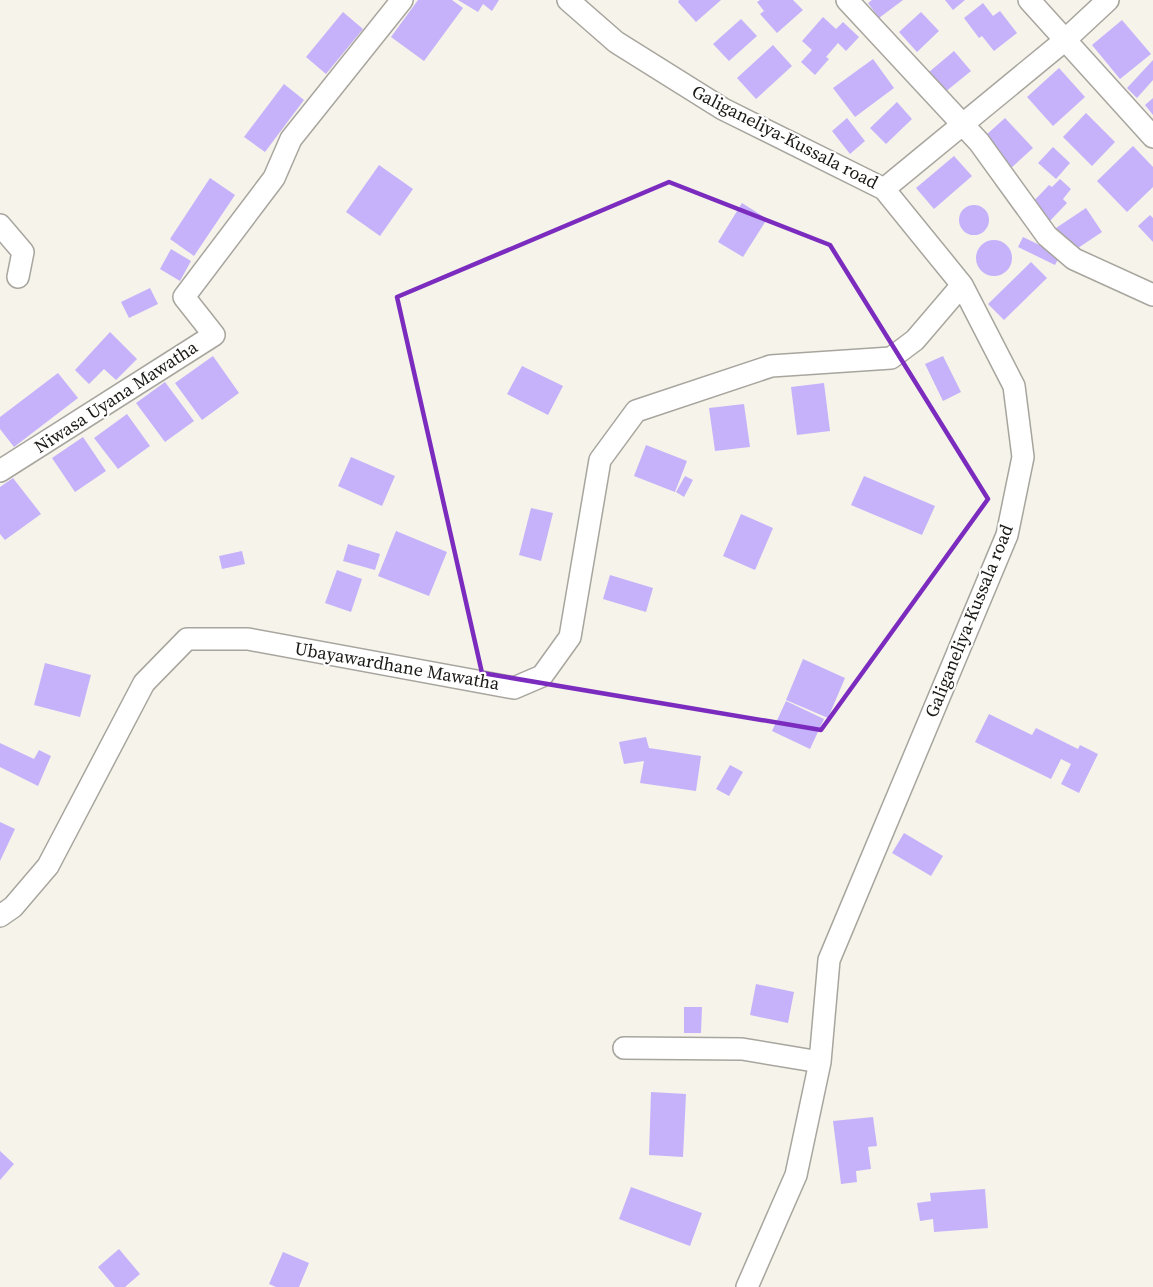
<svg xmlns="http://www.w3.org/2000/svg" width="1153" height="1287" font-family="'Source Serif 4',serif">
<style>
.building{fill:#c6b2fa}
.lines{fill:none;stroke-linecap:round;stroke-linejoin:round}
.minor-casing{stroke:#a7a59d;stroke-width:24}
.minor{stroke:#fff;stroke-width:21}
.marked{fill:none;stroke:#7b2cbf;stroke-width:4.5;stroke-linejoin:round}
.labels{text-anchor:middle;stroke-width:4.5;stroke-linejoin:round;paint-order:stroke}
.street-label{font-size:18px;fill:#1a1916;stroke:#fff}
</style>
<rect width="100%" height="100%" fill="#f5f3ea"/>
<path class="building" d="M418,0H452L463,8L424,61L391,37Z
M458,0H499L492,11L483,4L478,12Z
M679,0H721L696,22L678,2Z
M760,0H793L803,10L777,33L760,14L764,11L757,2Z
M872,0H903L879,18L868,3Z
M945,0H965L953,10Z
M983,3L993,16L1000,11L1017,33L994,51L982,36L979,38L964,18Z
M343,12L363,29L326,74L306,57Z
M921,12L939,31L917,52L899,32Z
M823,17L836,29L843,22L859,37L846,51L838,43L826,57L829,59L815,75L801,62L812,50L802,41Z
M741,19L757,36L729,61L713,44Z
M1122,20L1151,54L1120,79L1092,45Z
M773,45L792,66L756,99L737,78Z
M954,51L971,71L939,97L923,77Z
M873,59L894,88L855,117L833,88Z
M1153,60V80L1137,98L1127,88Z
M1059,68L1085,97L1053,126L1027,97Z
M284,84L304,100L265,152L244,137Z
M1153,98V115L1145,105Z
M897,102L912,119L886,144L870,128Z
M1086,113L1115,142L1092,166L1063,137Z
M847,118L865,141L850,154L832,131Z
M1005,118L1033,148L1010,169L985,136Z
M1133,146L1153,167V187L1127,212L1097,181Z
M1053,147L1070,163L1056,179L1038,163Z
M954,156L972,176L934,209L916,188Z
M379,165L413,189L380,236L346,212Z
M210,178L235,195L194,256L170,239Z
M1060,179L1071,189L1063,199L1067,203L1048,223L1030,205L1049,185L1052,187Z
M742,203L767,219L743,257L718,242Z
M959 220a15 15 0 1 1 30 0a15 15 0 1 1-30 0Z
M1086,208L1102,232L1072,252L1056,228Z
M1150,215L1153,218V242L1138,226Z
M1023,237L1060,255L1055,265L1018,247Z
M976 258a18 18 0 1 1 36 0a18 18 0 1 1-36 0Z
M171,249L191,261L180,281L160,269Z
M1031,262L1047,278L1004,320L988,304Z
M150,288L158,304L129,318L121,302Z
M110,332L137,359L116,380L104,369L89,384L75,370Z
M213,356L239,393L202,420L175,383Z
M943,356L961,392L943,401L925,364Z
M522,366L563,386L548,415L507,394Z
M58,373L78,398L14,447L0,429V417Z
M165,382L194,421L165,442L136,403Z
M824,383L830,431L797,435L791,387Z
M744,404L750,447L715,451L709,408Z
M127,414L150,446L118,469L94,438Z
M83,437L106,471L75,492L52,458Z
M646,445L687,461L675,492L634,476Z
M351,457L395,476L382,506L338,486Z
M685,476L693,480L684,497L676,492Z
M864,476L935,506L922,535L851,505Z
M13,478L41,514L5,540L0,534V487Z
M531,508L553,513L541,561L519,555Z
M741,514L773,528L755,570L723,556Z
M396,531L447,552L429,596L378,576Z
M348,544L380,554L375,570L343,561Z
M242,551L245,564L222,569L219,556Z
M337,570L362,579L351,612L325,603Z
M610,575L653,588L646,612L603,599Z
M803,659L845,678L828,718L786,700Z
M45,663L91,675L80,717L34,705Z
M786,701L824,719L810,749L772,731Z
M989,714L1032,735L1036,728L1078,749L1080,745L1098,754L1079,793L1061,784L1071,764L1061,759L1051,779L975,742Z
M646,737L649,748L701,756L696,791L640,783L644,761L624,764L619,742Z
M0,743L34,759L39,750L51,756L38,786L0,767Z
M730,765L743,772L729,796L716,789Z
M0,822L15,829L0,861Z
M904,833L943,856L931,876L892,853Z
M756,984L794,992L788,1023L750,1015Z
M684,1007H702L701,1033H684Z
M651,1092L686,1094L683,1157L649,1155Z
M873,1117L877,1146L868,1147L871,1169L856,1171L857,1182L841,1184L833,1121Z
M0,1151L14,1164L0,1180Z
M631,1187L702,1213L690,1246L619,1219Z
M985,1189L988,1228L934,1232L933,1219L920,1221L917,1203L931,1201L930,1193Z
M119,1249L140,1274L125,1287H115L98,1267Z
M283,1252L309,1263L299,1287H276L269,1284Z"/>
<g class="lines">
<g class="minor-casing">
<path id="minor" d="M568,0L616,42L723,109L884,189L962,285L1014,386L1023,457L1007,535L829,960L820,1062L796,1175L747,1287
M847,0L979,142L1047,236L1074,259L1153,295
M1029,0L1153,137
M884,189L1064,41L1108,0
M0,225L23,252L18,277
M0,471L214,335L184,297L274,178L291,139L402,0
M0,916L13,907L48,866L144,683L187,639H248L514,688L542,676L570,637L600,460L636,411L771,366L891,358L915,340L962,285
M624,1048L742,1049L820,1062"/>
</g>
<use href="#minor" class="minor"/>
</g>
<path class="marked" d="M669,182L830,245L988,499L821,730L482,673L397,297Z"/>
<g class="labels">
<g class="street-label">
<text transform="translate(785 137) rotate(27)" y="6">Galiganeliya-Kussala road</text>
<text transform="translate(116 397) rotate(-33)" y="6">Niwasa Uyana Mawatha</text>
<text transform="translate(969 621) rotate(-68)" y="6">Galiganeliya-Kussala road</text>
<text transform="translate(397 666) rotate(10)" y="6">Ubayawardhane Mawatha</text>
</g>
</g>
</svg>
